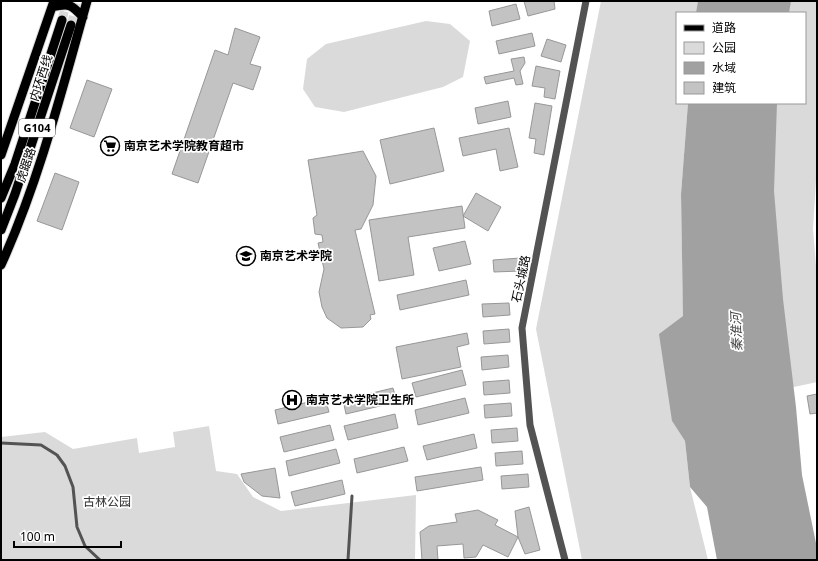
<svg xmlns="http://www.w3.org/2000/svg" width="818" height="561" font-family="'Noto Sans','Noto Sans SC',sans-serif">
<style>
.green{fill:#dadada;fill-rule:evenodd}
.water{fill:#a1a1a1}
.building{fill:#c3c3c3;stroke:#979797}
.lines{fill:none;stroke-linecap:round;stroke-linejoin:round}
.trunk-tunnel{stroke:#d9d9d9;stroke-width:9;stroke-dasharray:9 4.5;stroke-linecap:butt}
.primary-casing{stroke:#dbdbdb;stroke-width:11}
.trunk-casing{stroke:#dbdbdb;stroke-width:11}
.service{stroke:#535353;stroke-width:3}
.tertiary{stroke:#535353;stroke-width:7}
.primary{stroke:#000;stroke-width:9}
.trunk{stroke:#000;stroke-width:9}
.labels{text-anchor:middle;stroke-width:3.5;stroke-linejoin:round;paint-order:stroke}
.shield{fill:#fff;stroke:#4c4c4c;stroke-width:1}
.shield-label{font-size:11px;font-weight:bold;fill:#000}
.street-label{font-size:12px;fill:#000;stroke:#fff}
.poi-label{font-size:12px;font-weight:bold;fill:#000;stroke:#fff;text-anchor:start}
.park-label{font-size:12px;fill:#313131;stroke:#fff}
.water-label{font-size:13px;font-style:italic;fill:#424242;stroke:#fff}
</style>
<rect width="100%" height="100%" fill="#fff"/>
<path class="green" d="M601,1H817V164L813,229L817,278V382L794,387L683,316L672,421L685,441L690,487L708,560H582L536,329ZM677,13H805V103H691L683,305L681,194L688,103H677Z
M426,21L450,24L470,41L463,77L443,87L344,112L315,107L303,89L307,59L326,44Z
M209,426L216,471L237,474L253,497L281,511L416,495L415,560H1V437L45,432L73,449L137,438L139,453L175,447L173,432Z"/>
<path class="water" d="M698,1H791L789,13H696Z
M688,103H777L774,191L783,299L796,407L802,475L817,548V560H717L707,507L690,487L685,441L672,421L659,334L683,316L681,194Z"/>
<path class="building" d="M524,1H554L555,9L528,16Z
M516,4L520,19L492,26L489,11Z
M235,28L260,37L250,64L261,67L253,90L233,83L198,183L172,174L215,50L228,55Z
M532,33L535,46L499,54L496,41Z
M547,39L566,45L561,62L541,56Z
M524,57L525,63L520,71L523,84L516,85L514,78L486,84L484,77L514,71L511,59Z
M536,66L560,71L555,99L544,97L545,88L532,86Z
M87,80L112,89L94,137L70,128Z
M508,101L511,117L478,124L475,108Z
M535,103L552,106L544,155L534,153L536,139L529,138Z
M434,128L444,171L390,184L380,140Z
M509,128L518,167L500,171L496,149L463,156L459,138Z
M363,151L376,176L373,205L361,229L355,230L375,314L370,315L371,319L363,327L341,328L327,318L322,307L319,292L324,269L318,243L323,242L322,235L315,234L313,218L317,215L308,160Z
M55,173L79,182L62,230L37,221Z
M476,193L501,207L488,231L463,216Z
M462,206L465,228L408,237L414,275L379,281L369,220Z
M465,241L471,264L439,271L433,248Z
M520,258L521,271L494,272L493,260Z
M466,280L469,295L400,310L397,295Z
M509,303L510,315L483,317L482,304Z
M509,329L510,342L484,344L483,331Z
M467,333L469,344L457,347L461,367L402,379L396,347Z
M508,355L509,367L482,370L481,357Z
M462,370L466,385L416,397L412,383Z
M509,380L510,393L484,395L483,382Z
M393,388L397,402L346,414L343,400Z
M817,394V413L810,414L807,396Z
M325,398L329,412L278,424L275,410Z
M465,398L469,413L418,425L415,410Z
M511,403L512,416L485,418L484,405Z
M395,414L398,428L348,440L344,426Z
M330,425L334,440L284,452L280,437Z
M517,428L518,441L492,443L491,430Z
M474,434L477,448L427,460L423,446Z
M404,447L408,461L357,473L354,459Z
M336,449L340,463L289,476L286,461Z
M522,451L523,464L496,466L495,453Z
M481,467L483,480L417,491L415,477Z
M275,468L280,498L262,496L244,482L241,474Z
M528,474L529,487L502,489L501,476Z
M342,480L345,494L295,506L291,492Z
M529,507L540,550L525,554L518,537L515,511Z
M478,510L498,520L495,525L518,537L508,557L483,545L476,557L464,558L463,544L437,546L438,560H422L420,532L429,526L457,522L455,514Z"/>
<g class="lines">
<path class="trunk-tunnel" d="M62,20L67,1
M71,25L78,1"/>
<g class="primary-casing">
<path id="primary" d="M52,7C69,3 71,4 83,17
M1,155L54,1
M1,265C39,181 62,90 87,1"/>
</g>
<g class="trunk-casing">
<path id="trunk" d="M1,198L15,164L62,20
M1,230L15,194L71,25"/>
</g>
<path class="service" d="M1,443L41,445L57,455L65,466L73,487L77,527L85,546L100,560
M348,560L352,496"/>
<path class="tertiary" d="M565,560L530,425L522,328L586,1"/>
<use href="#primary" class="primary"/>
<use href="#trunk" class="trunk"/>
</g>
<defs>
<g id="supermarket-ring" transform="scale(1)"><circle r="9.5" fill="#fff" stroke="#000" stroke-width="1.5"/><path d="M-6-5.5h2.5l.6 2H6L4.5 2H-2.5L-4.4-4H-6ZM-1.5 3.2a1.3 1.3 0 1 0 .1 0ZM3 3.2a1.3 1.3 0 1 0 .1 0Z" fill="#000"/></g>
<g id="university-ring" transform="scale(1)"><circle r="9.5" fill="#fff" stroke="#000" stroke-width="1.5"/><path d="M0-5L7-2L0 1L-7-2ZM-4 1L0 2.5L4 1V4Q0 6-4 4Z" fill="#000"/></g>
<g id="hospital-ring" transform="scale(1)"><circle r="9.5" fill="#fff" stroke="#000" stroke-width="1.5"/><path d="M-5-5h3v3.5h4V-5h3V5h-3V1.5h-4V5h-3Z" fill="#000"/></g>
</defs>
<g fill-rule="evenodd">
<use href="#supermarket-ring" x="110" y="146"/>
<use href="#university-ring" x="246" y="256"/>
<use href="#hospital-ring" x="292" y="400"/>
</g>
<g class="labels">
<rect class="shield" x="19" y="119" width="36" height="18" rx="3"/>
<g class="shield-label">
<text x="37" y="132">G104</text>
</g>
<g class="street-label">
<text transform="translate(41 78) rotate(-72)" y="4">内环西线</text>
<text transform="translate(26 165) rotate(-71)" y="4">虎踞路</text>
<text transform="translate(521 279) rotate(-78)" y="4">石头城路</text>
</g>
<g class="poi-label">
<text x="124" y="150">南京艺术学院教育超市</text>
<text x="260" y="260">南京艺术学院</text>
<text x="306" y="404">南京艺术学院卫生所</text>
</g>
<g class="park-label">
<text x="107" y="506">古林公园</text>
</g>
<g class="water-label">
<text transform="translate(736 332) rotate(-92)" y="5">秦淮河</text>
</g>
</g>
<rect width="818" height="561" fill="none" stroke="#000000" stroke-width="4"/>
<rect x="676" y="12" width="130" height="92" fill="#ffffff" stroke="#999999"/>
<rect x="684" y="25" width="20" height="6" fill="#000000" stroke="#999999"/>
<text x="712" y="32" font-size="12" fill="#000000">道路</text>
<rect x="684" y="42" width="20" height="12" fill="#dadada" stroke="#999999"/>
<text x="712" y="52" font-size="12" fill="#000000">公园</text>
<rect x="684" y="62" width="20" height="12" fill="#a1a1a1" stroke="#999999"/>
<text x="712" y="72" font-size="12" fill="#000000">水域</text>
<rect x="684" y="82" width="20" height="12" fill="#c3c3c3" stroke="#999999"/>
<text x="712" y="92" font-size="12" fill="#000000">建筑</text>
<path d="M14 541v6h107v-6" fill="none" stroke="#000000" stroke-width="2"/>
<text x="20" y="541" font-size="12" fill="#000000" stroke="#ffffff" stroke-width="3" paint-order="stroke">100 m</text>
</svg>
